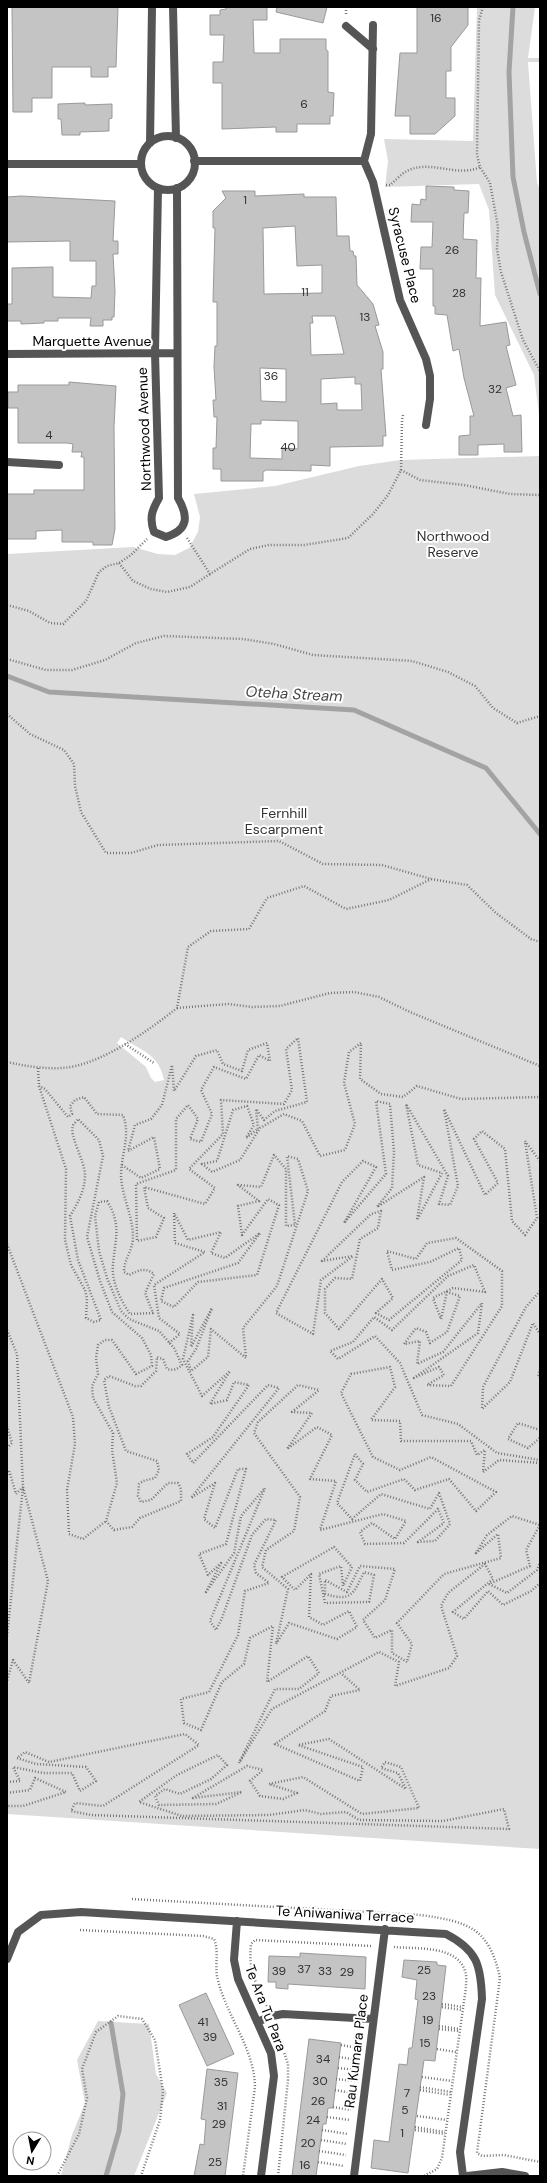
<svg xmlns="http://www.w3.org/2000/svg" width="547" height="2183" font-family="'DM Sans',sans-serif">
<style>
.green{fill:#dcdcdc;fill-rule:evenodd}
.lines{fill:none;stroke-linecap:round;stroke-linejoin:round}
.stream{stroke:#a3a3a3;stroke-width:5}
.building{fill:#c4c4c4;stroke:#999;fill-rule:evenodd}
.path{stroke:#777;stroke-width:2.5;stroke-dasharray:1 2;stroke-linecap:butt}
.service{stroke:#555;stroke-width:8}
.minor{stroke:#555;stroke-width:8}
.labels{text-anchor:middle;stroke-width:4;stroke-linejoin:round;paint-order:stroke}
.number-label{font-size:12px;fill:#313131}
.street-label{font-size:14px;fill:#000;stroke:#fff}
.park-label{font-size:14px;fill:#333;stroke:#fff}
.water-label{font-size:15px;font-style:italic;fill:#444;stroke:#fff}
</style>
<rect width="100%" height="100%" fill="#fff"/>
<path class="green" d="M477,7H535L528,58H540V62H528L537,183L540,190V422L534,375L495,295L489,210L479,184L385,187L388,161L384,139L473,141Z
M540,456V1849L7,1814V554L133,547L158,554L175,555L189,548L198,532L200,517L194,494L275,486L359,466L400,460ZM121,1037C142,1051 159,1054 164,1080L155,1082L151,1078L146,1067L117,1043Z
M98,2021L149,2024L156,2074L167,2093L134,2176H61L72,2135L85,2103L77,2060Z"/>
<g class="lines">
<path class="stream" d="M513,7L509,72L513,177L524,232L540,294
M7,676L49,692L354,710L486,768L540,834
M106,2176L119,2131L123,2094L111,2023"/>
</g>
<path class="building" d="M12,7H118L116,67H108V77H91V67H52V98H32V112H13Z
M226,7H267V20H253L254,53H280V39H326V50L328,51V92L334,93L333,116H330V124H297V132H276V127L222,129V83H213V62H223L224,35H210V15H220V10L226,9Z
M277,7H327L323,23L276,12Z
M417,7H468V25L451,47V71H446V98H455V116L435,134H410V116H395L400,53H417Z
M85,103V105L112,104V118L109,119V131L80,132V135H62L61,119H58V104Z
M426,186L454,187V190L469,191L468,213H464L463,239L477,240L476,278H481L480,326L506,322L510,345L506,346L516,385L506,388L513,416L521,415L522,452H504V444L478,445V455H459V436L470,435V416H474L464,378L459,349L453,351L447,315L435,314V306H433V269H420L421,247H432L433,222H411L412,204L420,205L421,199L426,200Z
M222,191H255V196L304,194V197H336L337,236H349L350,251H353L354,256H356L357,285L373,304L379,325L375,326L383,352V369H381L386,436H383V446L330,447V466L311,465V471L266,470L263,472V481H221V469H213V448H216L217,417H214L213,400H216L214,367L215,346H217V302H213L215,228H213V211L226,198ZM295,226L297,266L322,265V293L264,294L263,228ZM312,316H335L344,354L311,355L310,323H313ZM260,368L286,369V402L261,401ZM355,377V384H361L362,410H337V403L321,404V379ZM261,420L298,421V449L282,448V459L250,458L251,424H261Z
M21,196L115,201L113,241H118V254H113L115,291L114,317H112V320H103V326H90L91,318H58V321H44V323L21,324V321H7V304H12V268L53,267V297L91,298L92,286H96V261H70V241L7,242V197Z
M69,382L116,386L114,427L115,529L112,545H93V542H62V530L36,531V539H7V494H34V490H84V457H81L82,452H72L73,444L67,443H18V408H8V392H18V385H69Z
M300,1953L366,1957L365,1989L288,1984V1989L276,1988V1982H268L269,1956L300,1957Z
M404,1960L437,1962V1965L446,1966L435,2061L424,2060L408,2173L371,2168L374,2140L389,2142L399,2064L407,2065L409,2048H412L418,2000L415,1999L417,1980L402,1977Z
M206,1993L234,2054L207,2066L179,2005Z
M309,2039L341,2043L333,2108H328L326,2124H323L316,2176H292Z
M207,2069L238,2073L225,2176H194L200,2144L204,2145L206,2120L201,2119Z"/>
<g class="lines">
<path class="path" d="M483,7L479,20L477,155L480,167L490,183L498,227L497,249L501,272L523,340L540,371
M346,14V7
M386,185H390C395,181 401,174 407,171C430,159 458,178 480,167
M401,470L420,480L464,485L510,494L540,495
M187,538L210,574L250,549L269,545H304L348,538L373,514L388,495L401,470L402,420L403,415
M119,563L133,581L151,589L167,592L190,587L210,574
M7,605L29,611L50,623L63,624L86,601L99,572L107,566L119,563L131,555L147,539
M7,659L46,670H72L105,660L136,643L164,636L243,639L274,644L313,655L412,661L448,672L475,686L493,708L517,723L540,716
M7,714L30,734L64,750L74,764L75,786L81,812L106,853H131L158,845L279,841L323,864L382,865L431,879L467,885L496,913L531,939L540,942
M177,1008L228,1004L252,1007L280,1006L330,993L354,992L379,997L410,1012L540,1066
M125,1044L154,1063
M7,1062C25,1066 43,1069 62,1068C99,1066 148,1031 177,1008L188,947L211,931L249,929L267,898L304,886L346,909L389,900L431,879
M38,1068L39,1086L66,1169L65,1240L71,1265L85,1290L87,1298L86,1318L94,1322L101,1320L78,1260L70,1216C78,1203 85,1190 85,1175C85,1161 69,1136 73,1126C73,1124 77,1121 78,1119L99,1140L103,1156L87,1237L100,1281L112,1312L142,1338L151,1355L152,1366L136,1374L112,1340H105L98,1345L96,1358L98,1374L92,1386L93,1398L113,1433L112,1450L117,1483L106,1521L114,1530L132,1527L140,1518L181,1501V1489L178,1483H168L151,1500L141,1502L138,1496L139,1484L143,1481L155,1478L159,1470L157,1461L126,1451L109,1407L104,1380L109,1376L135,1386H141L156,1371L157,1357L163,1359L167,1369C173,1371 178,1369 182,1365L174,1348L159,1331L129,1319L121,1311L107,1278L99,1251L95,1216L99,1202L107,1201C122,1225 115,1239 113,1265C111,1281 121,1301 130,1314L153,1313L145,1293L154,1274C145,1267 139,1270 129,1275L124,1272C124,1259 133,1250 133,1237C133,1216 122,1197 121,1176C121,1154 131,1136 123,1115L97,1114L84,1097L75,1100L70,1106L72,1114L68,1117L45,1089L39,1086
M540,1161L525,1141L537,1218L525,1235L512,1221L505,1149L482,1131L474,1139L498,1183L485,1195L444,1109L458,1186L450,1205L439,1204L448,1176L406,1104L418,1165L442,1173L417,1220L424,1177L377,1207L392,1188L394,1152L390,1104L376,1101L386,1174L344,1223L376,1167L363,1161L342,1182L276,1313L313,1334L321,1280L353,1256L322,1261L371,1214L381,1211L378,1228L360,1239L352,1279L335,1278L325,1289V1313L339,1329L382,1279L393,1298L376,1313L389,1320L462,1260L459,1248L430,1262L392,1270L387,1251L416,1259L427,1243L456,1238L502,1271V1306L451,1386L427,1385L444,1375L439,1367L414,1378L478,1333L482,1303L443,1352L417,1364L420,1341L404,1344L416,1328L426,1332L430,1343L447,1332L460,1296L447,1292L441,1319L433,1298L453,1288L485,1292L474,1265L448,1276L392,1330L374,1317L353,1342L330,1351L338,1359L375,1336L400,1363L422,1415L458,1424L497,1453L540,1460
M122,1165L141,1178L160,1169L154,1137L128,1151L135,1125L151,1119L162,1105L172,1065L174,1091L196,1056L217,1050L223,1064L242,1071L248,1050L267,1043L270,1061L259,1055L246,1079L214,1067L201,1090L212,1114L201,1142L190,1139L198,1119L188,1105L176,1119V1170L136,1184L137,1241L156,1237L164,1218L148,1208L144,1187L205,1204L215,1188L189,1169L223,1134L221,1100L284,1104L292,1090L286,1049L298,1038L307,1102L275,1111L264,1120L256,1109L258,1129L246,1138L254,1125L247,1106L233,1110L217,1161L202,1164L212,1172L240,1160L260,1128L284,1114L302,1121L320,1156L345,1150L355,1124L344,1083L349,1052L361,1043L360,1079L381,1094L403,1097L417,1086L461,1099L540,1097
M7,1244L73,1417L75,1444L67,1490L69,1534L83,1539L106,1521
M540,1291L526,1307L483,1387L482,1409L510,1382L533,1323L540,1334
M7,1330L17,1354L23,1487L16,1494L9,1470L7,1475
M169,1343L180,1334L159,1318L154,1285L205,1252L175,1243L174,1213L188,1240L221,1232L211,1253L225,1258L260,1233L238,1263L164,1288L161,1301L174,1307L198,1282L257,1275L279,1205L268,1199L242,1235L238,1206L259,1201L238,1185L261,1187L274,1155L286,1169V1226L295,1225L287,1156L298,1159L308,1191L277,1286L243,1328L246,1358L211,1329L208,1357L191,1371L188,1361L196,1349L212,1308L191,1347L193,1315L183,1359L202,1396L230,1371L210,1404L227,1400L234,1382L249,1385L213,1437L187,1454L193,1463L268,1385L279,1388L191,1498L215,1483L204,1519L215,1528L238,1469H246L226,1544L199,1554L208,1575L221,1563L206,1592L234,1553L241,1516L265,1488L210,1621L216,1630L222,1618L252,1535L266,1519L276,1520L254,1565L256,1573L269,1583L245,1591L238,1635L209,1692L181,1699L184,1723L201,1730L222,1682L244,1664L250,1638L273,1626L267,1682L308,1656L319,1673L299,1689H275L239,1763L272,1709L379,1652L399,1662L395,1686L449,1668L457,1656L441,1606L448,1593L485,1564L493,1579L453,1612L464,1619L488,1591L503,1605L531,1591L540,1583
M540,1369L538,1377H540
M7,1426L12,1443L7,1448
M540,1430L518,1423L508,1439L528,1448L540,1438
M540,1463L499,1460L483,1472L485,1450L477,1455L471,1441H401L400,1421L371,1420L395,1387L390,1367L351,1374L341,1393L373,1457L400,1470L431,1457L496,1492L476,1511L449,1479L415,1490L404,1479L367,1492L355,1480L363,1464L355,1454L337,1503L352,1519L381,1494L430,1509L439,1493L450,1524L435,1541L418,1542L444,1523L438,1509L404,1543L365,1544L360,1532L372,1523L395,1539L406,1521L383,1514L320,1530L336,1481L310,1479L332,1435L317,1427L287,1449L312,1413L292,1412L319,1390L298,1385L258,1422L254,1433L300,1497L294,1531L266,1550L262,1567L288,1589L276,1644L289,1623L337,1639L357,1627L349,1611L323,1625L309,1617L311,1574L295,1590L282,1577L334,1547L352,1567L343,1586L341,1566L319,1574L325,1603L369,1602L374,1575L364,1572C353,1594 352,1602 325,1594V1580L347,1592L360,1566L395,1569L385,1600L363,1620L375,1638L392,1630V1653L407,1662L412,1644L397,1623L444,1574L501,1558L498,1534L476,1553L487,1535L512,1516L540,1525
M540,1525L526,1550L530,1566L489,1584L507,1593L537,1570L540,1563
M7,1636L23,1487L48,1581L29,1683L13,1660L7,1681
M7,1782L20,1781L13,1767L43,1773H72L80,1791L96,1781L86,1767L36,1764L17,1758L25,1752L49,1762L185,1734L199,1745L103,1806L75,1803L71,1811L91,1815L509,1829L504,1809L443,1821L359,1820L346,1812L321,1814L305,1810L269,1815L182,1816L139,1802L177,1775L218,1755L227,1765L211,1779L180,1794L165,1789L155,1796L159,1805L216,1804L242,1792L193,1798L247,1766L263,1770L250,1781L260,1796L283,1799L297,1793L269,1784L303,1777L362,1814L419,1808L401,1767L385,1762L381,1768L398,1773L406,1789L329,1739L298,1745L363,1767L360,1781L275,1744L325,1711L331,1696L360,1690L341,1673
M7,1793L30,1790L35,1778L66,1792L23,1806H7
M132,1899L421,1915C468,1922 489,1927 500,1978L477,2153L482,2156L504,2155L540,2162
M80,1930L203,1936L214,1939C219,1951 215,1963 217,1976C225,2015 254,2046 255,2087L243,2176
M394,1947C416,1949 457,1945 465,1971C467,1976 466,1982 466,1987L442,2158L437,2169L424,2176
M442,2004L463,2007
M267,2006C256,1984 248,1970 251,1944L255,1940L371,1946
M442,2007L462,2010
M439,2026L460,2029
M276,2027L281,2043
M439,2029L459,2031
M341,2045L359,2048
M437,2049L456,2052
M339,2057L358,2060
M338,2068L356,2070
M422,2077L452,2081
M336,2079L355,2081
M420,2087L451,2092
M335,2090L353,2093
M420,2090L450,2095
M333,2107L351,2110
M417,2116L447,2120
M327,2117L350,2120
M415,2127L445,2132
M322,2130L348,2134
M415,2130L445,2134
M321,2140L347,2144
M319,2151L346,2155
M318,2162L344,2166
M57,2176L79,2134L87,2098L82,2069L96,2032L118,2016L142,2019L155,2040L163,2091L160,2120L141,2176
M278,2176L288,2080V2064L284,2052"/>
<path class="service" d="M346,26L373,49"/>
<path class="minor" d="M173,7L176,138
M373,25L371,134L364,161L373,182L400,300L426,359L430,376V399L426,425
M141 163a27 27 0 1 1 54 0a27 27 0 1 1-54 0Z
M150,143L152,7
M194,161H364
M7,164H141
M158,188L155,353L159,498C152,510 149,518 154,532L166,537C188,530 189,517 178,498L177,188
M7,354L176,353
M7,462L59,465
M237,1921L234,1960L238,1979L271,2053L274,2076L261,2176
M7,1959L18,1932L41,1915L81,1912L446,1934C477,1950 481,1965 482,1999L460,2152L463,2176
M257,2022L272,2016L283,2014L373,2019
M354,2176L385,1929
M467,2176L502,2172L525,2176"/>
</g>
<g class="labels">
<g class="number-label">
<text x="436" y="22">16</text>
<text x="304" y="108">6</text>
<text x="245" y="204">1</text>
<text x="452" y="254">26</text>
<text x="305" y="296">11</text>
<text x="459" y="297">28</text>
<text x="365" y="321">13</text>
<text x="271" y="380">36</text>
<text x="495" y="393">32</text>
<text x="49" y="439">4</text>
<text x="288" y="451">40</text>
<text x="304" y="1973">37</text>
<text x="424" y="1974">25</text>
<text x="279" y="1975">39</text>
<text x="325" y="1975">33</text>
<text x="347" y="1976">29</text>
<text x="429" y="2000">23</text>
<text x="428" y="2024">19</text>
<text x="203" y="2026">41</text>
<text x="210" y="2041">39</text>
<text x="425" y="2047">15</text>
<text x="323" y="2063">34</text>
<text x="320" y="2085">30</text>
<text x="221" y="2086">35</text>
<text x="407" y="2097">7</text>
<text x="318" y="2105">26</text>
<text x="222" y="2110">31</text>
<text x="405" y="2114">5</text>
<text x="313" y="2124">24</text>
<text x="219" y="2128">29</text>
<text x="402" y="2137">1</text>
<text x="308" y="2147">20</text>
<text x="215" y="2166">25</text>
<text x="305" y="2169">16</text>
</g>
<g class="street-label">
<text transform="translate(405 255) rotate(76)" y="5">Syracuse Place</text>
<text x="92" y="346">Marquette Avenue</text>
<text transform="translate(144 429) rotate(-92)" y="5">Northwood Avenue</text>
<text transform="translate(345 1914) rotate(3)" y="5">Te Aniwaniwa Terrace</text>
<text transform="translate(266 2008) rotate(69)" y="5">Te Ara Tu Para</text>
<text transform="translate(356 2051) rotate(-83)" y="5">Rau Kumara Place</text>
</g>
<g class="park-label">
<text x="453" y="541">Northwood<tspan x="453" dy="16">Reserve</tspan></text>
<text x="284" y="818">Fernhill<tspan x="284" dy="16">Escarpment</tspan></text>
</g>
<g class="water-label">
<text transform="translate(294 694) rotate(3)" y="5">Oteha Stream</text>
</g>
</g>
<rect width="547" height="2183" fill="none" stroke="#000000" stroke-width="16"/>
<g transform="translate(32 2151) rotate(190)"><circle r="19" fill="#ffffff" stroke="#999999"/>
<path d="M0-3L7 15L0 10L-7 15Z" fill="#000000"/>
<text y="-6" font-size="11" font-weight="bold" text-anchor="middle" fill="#000000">N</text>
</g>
</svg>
